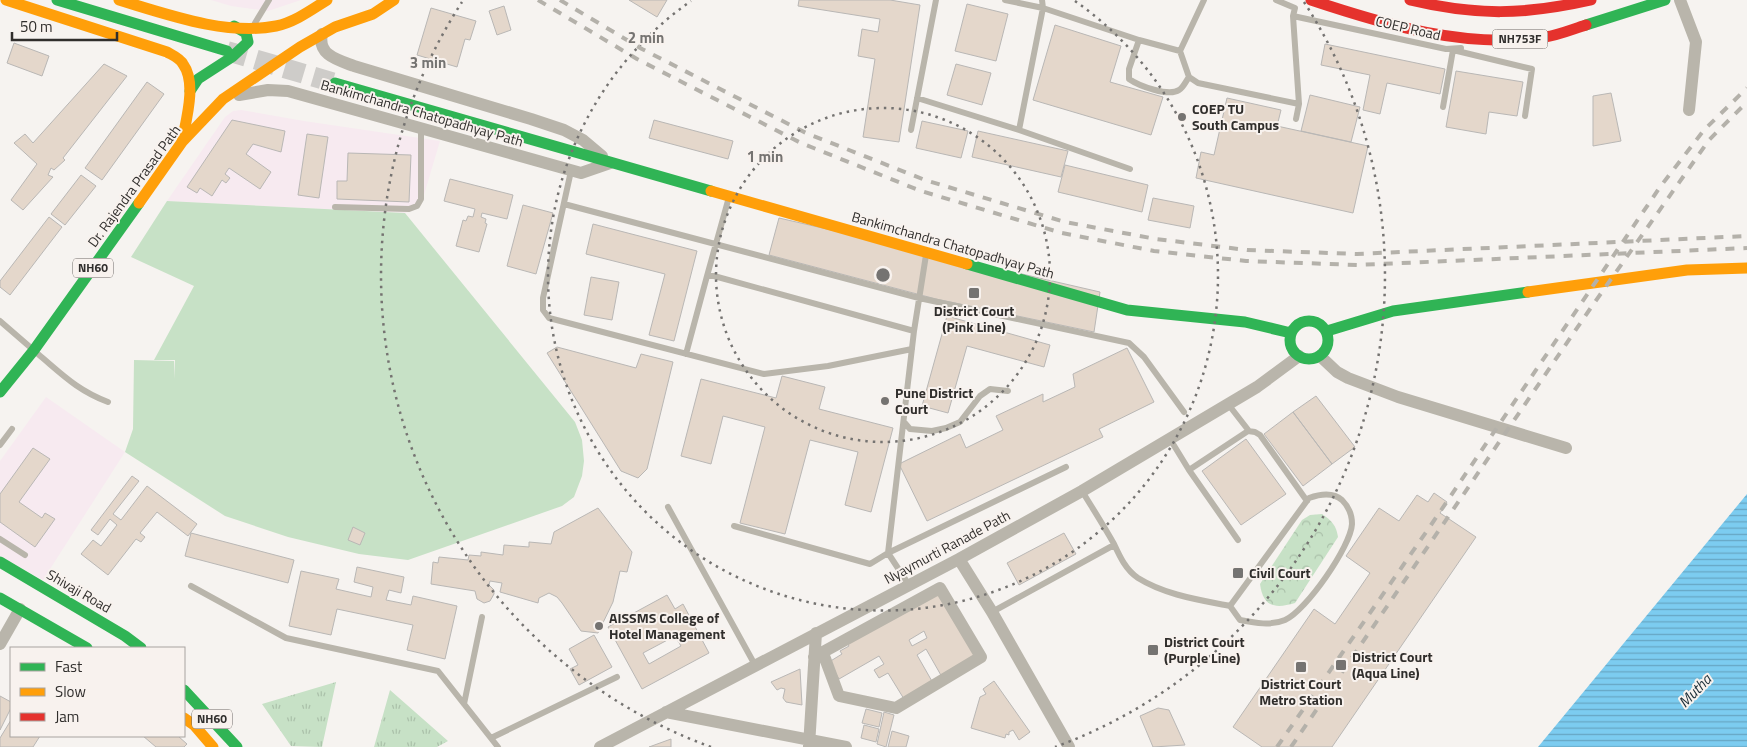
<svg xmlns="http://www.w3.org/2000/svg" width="1747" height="747" font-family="'Titillium Web',sans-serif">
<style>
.commercial{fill:#f7eaf0}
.grass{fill:url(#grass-tufts)}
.park{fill:url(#park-crowns)}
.pitch{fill:#c7e1c6}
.water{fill:url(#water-rules)}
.building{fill:#e4d7cb;stroke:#b9b7b5;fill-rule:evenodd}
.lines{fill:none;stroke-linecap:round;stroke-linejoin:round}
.primary-tunnel{stroke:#ceccc9;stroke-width:20;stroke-dasharray:20 10;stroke-linecap:butt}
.lane{stroke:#b9b5ab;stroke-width:6}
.street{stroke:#b9b5ab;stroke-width:12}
.fast{stroke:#30b455;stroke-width:11}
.slow{stroke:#ff9f0a;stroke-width:11}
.jam{stroke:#e5322d;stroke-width:11}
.rail{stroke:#b4b1aa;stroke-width:4;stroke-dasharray:9 9;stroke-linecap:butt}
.ring{fill:none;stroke:#757371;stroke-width:2.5;stroke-dasharray:2.5 5}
.poi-dot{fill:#757371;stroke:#f8f2ee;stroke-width:2}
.labels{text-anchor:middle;stroke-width:4;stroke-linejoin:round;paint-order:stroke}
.shield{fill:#f8f2ee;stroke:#6c6966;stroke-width:1}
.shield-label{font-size:12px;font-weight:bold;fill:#302e2c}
.street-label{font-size:14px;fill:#302e2c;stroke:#f8f2ee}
.poi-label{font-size:14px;font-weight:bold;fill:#302e2c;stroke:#f8f2ee;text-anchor:start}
.water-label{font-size:15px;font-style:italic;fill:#192c36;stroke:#f8f2ee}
.centre{fill:#757371;stroke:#f8f2ee;stroke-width:2.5}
.ring-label{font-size:15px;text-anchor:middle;font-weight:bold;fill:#757371;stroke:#f8f2ee;stroke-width:4;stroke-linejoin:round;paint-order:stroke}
</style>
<defs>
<pattern id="grass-tufts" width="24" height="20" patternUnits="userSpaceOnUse" patternTransform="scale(1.25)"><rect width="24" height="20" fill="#c7e1c6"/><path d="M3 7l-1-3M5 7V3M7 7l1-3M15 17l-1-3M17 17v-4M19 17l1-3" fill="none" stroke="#abc1aa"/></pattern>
<pattern id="park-crowns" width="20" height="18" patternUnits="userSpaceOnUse" patternTransform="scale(1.25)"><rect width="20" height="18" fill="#c7e1c6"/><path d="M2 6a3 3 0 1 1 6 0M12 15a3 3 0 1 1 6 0" fill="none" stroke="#abc1aa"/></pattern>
<pattern id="water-rules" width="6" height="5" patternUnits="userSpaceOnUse" patternTransform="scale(1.25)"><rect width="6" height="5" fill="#7cccf0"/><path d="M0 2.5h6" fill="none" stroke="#66a6c3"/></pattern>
</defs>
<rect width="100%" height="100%" fill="#f6f3f0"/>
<path class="commercial" d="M211,0H301L268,11L231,6Z
M241,110L304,121L440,141L421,205L405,213L167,201L225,117L233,111Z
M46,397L125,452L43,580L0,556V461Z"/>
<path class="grass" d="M336,682L322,747L291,746L262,704Z
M390,690L448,741L437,747H374Z"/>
<path class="park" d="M1322,514C1332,521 1336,525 1338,537L1295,603C1275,609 1263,607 1260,584L1302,520L1310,515Z"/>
<path class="pitch" d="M167,201L405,213L575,422L582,440L584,461L582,476L574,497L562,506L408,560L359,554L288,537L225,516L125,452L133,429L134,360L174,361V379L175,360H154L194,286L131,257Z"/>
<path class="water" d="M1747,494V747H1538Z"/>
<path class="building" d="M629,0H667L657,17Z
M799,0H890L920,5L899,142L863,137L875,59L858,56L862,29L878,32L880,19L798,6Z
M967,4L1008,14L996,61L955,51Z
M504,6L511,30L497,35L489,11Z
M431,8L476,21L470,40L465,39L457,67L417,55Z
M1055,25L1121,46L1110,82L1163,97L1151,135L1033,100Z
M14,43L49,56L42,76L7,63Z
M1325,44L1445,69L1440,94L1387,83L1380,114L1363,110L1370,75L1321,65Z
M104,64L127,76L63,158L65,160L54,170L51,168L48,175L53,177L23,210L11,200L37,164L14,143L25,134L33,143Z
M956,64L991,73L982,105L947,95Z
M1456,71L1523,82L1517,116L1489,112L1486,134L1446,127Z
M147,82L164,94L102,180L85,168Z
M1611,93L1621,141L1593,146V96Z
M1310,95L1360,107L1351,142L1301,131Z
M1227,98L1281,110L1277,126L1368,146L1353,213L1196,178L1201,152L1214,155Z
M232,120L285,131L281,152L253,144L246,154L271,172L260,189L229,168L225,174L230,178L226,183L222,180L212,196L200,188L197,193L187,187Z
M654,120L733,141L728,159L649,138Z
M922,121L968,131L961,158L916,148Z
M978,131L1068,151L1061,177L972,157Z
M307,134L328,137L319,198L298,195Z
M348,153L411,155L409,202L337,199V181H347Z
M1065,165L1148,185L1142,212L1058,192Z
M81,175L96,186L65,225L51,214Z
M450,179L513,195L507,219L482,213L481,217L486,219L485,223L487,224L479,252L456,246L463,220L466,221L468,216L473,217L475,209L444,201Z
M1153,198L1194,206L1190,228L1148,220Z
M523,205L553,213L536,274L507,266Z
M49,217L62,227L10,295L0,287V281Z
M779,218L1100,292L1094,332L936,299L769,255Z
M593,224L697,251L674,341L649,335L665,274L586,254Z
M591,277L619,282L612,320L584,315Z
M947,316L1050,345L1044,367L967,346L948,413L922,406Z
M557,347L636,368L641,354L673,362L647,469L638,478L621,471L547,353Z
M1127,348L1154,402L1099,429L1103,437L927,521L899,464L960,434L966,448L1003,430L996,416L1043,394V402L1075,387L1073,374Z
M782,376L825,387L819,409L893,428L871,512L845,505L858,452L810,440L785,534L740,523L765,427L723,416L711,464L681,456L701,379L776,398Z
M1316,396L1355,447L1332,464L1293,412Z
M1293,412L1332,464L1303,486L1264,434Z
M1246,439L1286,494L1241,525L1202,471Z
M33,448L50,459L19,502L42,518L45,513L55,519L35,547L0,522V494Z
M132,476L139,481L113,514L121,520L147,486L197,524L188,536L157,512L140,533L145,537L141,542L136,539L108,575L81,554L93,540L101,546L117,525L110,519L98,535L91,530Z
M1434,493L1447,502L1440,513L1476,537L1332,747H1262L1233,727L1314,609L1335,624L1370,573L1346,556L1379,508L1399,521L1417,495L1428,502Z
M598,508L632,552L627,572L620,571L613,602L598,633L581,631L562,603L557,597L549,593L539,598L538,603L500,592L502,583L490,581L489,585L494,590V594L490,601L484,603L477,599L475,591L431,584L433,562L438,563L439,557L468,560L469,555L481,556V552L503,555L504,545L529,547V542L551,544L554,532Z
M353,527L365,533L360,545L348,540Z
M191,533L294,560L288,583L185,556Z
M1064,533L1076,554L1019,585L1007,563Z
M357,567L404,577L401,593L389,590L386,600L411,605L413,596L457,606L445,659L407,650L413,625L337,609L331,635L289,626L301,571L339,579L336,589L371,597L373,587L354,582Z
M939,593L976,658L942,677L926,649L917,655L933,683L904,699L888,673L879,678L874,670L884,664L879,656L839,679L829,662L842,654L840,651L849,646L847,643ZM924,631L927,638L912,646L909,640Z
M667,595L675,609L683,604L709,653L642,689L608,627ZM675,636L681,646L649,664L643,653Z
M594,635L612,667L579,685L570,669L578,665L569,649Z
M800,669L802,705L786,702L783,698L785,689L781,688L777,690L771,682Z
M994,681L1030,732L1019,740L1013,730L1009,732V735L1006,734L1005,738L971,728L980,697L986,694L983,689Z
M0,696L11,702V708L0,730Z
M1158,708L1169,710L1185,745L1153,747L1140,716Z
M866,709L882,713L879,727L862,723Z
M884,712L894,715L886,747L877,744Z
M11,720V736H40L33,747H0V738Z
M864,725L879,729L876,742L861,738Z
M892,731L909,736L906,747H888Z
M143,736H178L187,744L184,747H156Z
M671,739V747H649Z"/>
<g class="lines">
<path class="primary-tunnel" d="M227,51L335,83"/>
<path class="lane" d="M1005,0L1043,8L1139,40L1180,51L1204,0
M1042,0L1043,8L1019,130L1130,169
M1276,0L1295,8L1293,16L1446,49L1461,48
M1293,16L1299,104L1296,119
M255,23L269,0
M1139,40L1129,69V79C1139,86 1169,97 1179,90C1183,88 1186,81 1189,77
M1180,51L1189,77L1198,83L1299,104
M917,98L1019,130
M1443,107L1453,50L1532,69L1525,116
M911,130L936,0
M571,171L543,298V310L549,318L764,374L828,366L912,349
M564,204L919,298L1129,343L1144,357L1184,412
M335,207L409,209L417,206L421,199V128
M707,276L729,197
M0,321L30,347
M38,354C63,375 77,390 108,402
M686,354L707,276H714L914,331
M1228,404L1249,431
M904,422L910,429L932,431L946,428L960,422L980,396L990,389L1008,391
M1170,439L1189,470L1238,540
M0,445L12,429
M1189,470L1248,431L1255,432L1260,435L1307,501
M1082,491C1093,509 1104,526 1114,544C1120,557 1126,570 1138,578C1165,595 1200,600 1230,606L1240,620C1255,623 1271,626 1285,620C1306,611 1351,546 1352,524C1352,515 1348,506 1342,500C1333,492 1320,494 1309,498L1230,606
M668,507L755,665
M734,526L870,564L888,553L1066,467
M0,539L25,555
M909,585L888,553L914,331L926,255
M191,586L286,638L438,671L498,747
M992,612L1114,545
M464,704L482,617
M491,738L617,677"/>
<path class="street" d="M1680,0L1696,42L1689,110
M322,34C317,55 338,60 354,66L531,119L564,130L583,140L602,156
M239,95L268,90L288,91L581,173L610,163
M1320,356L1337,372L1348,378L1398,397L1566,448
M959,559L992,612L1069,747
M0,644L20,609
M814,657L940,588L981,657L896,708L839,696L823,653
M666,712L846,747
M809,746L816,633
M600,747L959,559L1082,491L1257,387L1299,356"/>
<path class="fast" d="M57,0L227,51
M1586,25L1665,0
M335,83L711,191
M190,91L198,79L232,57L248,42L246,33L234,26
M967,264L1127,310L1245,322L1291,333
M1290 340a19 19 0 1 1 38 0a19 19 0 1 1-38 0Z
M1327,331L1393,311L1528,292
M0,392L34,350L139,203
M0,562L125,636L141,648
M0,598L87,648
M184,690L237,747"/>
<path class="slow" d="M6,0L167,52C172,55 180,58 183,64C197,83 186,120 182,142
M119,0C166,14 226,36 276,26C295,22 311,10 327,0
M711,191L967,264
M139,203L182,142L223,99L300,47L335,27L373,14L394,0
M1528,292L1687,270L1747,268
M184,718L194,725L213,747"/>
<path class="jam" d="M1311,0C1386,25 1466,49 1545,37C1559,35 1573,29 1586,25
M1410,0C1476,16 1525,15 1591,0"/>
<path class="rail" d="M538,0L637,59L801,143L921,191L1062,233L1154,251L1246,261L1357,265L1747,248
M560,0L642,49L806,133L925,180L1065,222L1156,239L1247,250L1357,254L1747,236
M1277,747L1431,525L1660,187L1704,130L1747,88
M1291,747L1590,309L1709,140L1747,102"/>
</g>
<g class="ring">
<circle cx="883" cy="275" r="167"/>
<path d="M1075 1A335 335 0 1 1 691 1"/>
<path d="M711 747A502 502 0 0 1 462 2M1304 2A502 502 0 0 1 1055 747"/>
</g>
<g class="poi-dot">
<circle cx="1182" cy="117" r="5"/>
<rect x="968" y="287" width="12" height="12" rx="2.5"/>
<circle cx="885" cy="401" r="5"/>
<rect x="1232" y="567" width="12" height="12" rx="2.5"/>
<circle cx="599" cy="626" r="5"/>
<rect x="1147" y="644" width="12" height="12" rx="2.5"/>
<rect x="1335" y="659" width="12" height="12" rx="2.5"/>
<rect x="1295" y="661" width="12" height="12" rx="2.5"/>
</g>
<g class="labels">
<g class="shield">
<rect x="1492.5" y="29.5" width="55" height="19" rx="4"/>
<rect x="73" y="258.5" width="40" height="19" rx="4"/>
<rect x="192" y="709.5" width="40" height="19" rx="4"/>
</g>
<g class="shield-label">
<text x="1520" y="43">NH753F</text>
<text x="93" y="272">NH60</text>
<text x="212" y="723">NH60</text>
</g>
<g class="street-label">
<text transform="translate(1408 28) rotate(13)" y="5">COEP Road</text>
<text transform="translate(422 113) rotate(16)" y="5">Bankimchandra Chatopadhyay Path</text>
<text transform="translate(134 186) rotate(-54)" y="5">Dr. Rajendra Prasad Path</text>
<text transform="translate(953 245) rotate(16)" y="5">Bankimchandra Chatopadhyay Path</text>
<text transform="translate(947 547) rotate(-28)" y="5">Nyaymurti Ranade Path</text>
<text transform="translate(79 591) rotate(30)" y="5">Shivaji Road</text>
</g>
<g class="poi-label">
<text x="1192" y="114">COEP TU<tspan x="1192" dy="16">South Campus</tspan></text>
<text x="974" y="316" text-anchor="middle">District Court<tspan x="974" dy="16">(Pink Line)</tspan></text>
<text x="895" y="398">Pune District<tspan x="895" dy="16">Court</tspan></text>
<text x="1249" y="578">Civil Court</text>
<text x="609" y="623">AISSMS College of<tspan x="609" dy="16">Hotel Management</tspan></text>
<text x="1164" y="647">District Court<tspan x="1164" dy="16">(Purple Line)</tspan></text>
<text x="1352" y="662">District Court<tspan x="1352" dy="16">(Aqua Line)</tspan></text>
<text x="1301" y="689" text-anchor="middle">District Court<tspan x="1301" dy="16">Metro Station</tspan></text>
</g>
<g class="water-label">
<text transform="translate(1695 691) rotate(-46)" y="5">Mutha</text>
</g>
</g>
<circle cx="883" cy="275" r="8" class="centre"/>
<g class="ring-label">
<text x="646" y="43">2 min</text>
<text x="428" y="68">3 min</text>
<text x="765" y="162">1 min</text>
</g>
<rect x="10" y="647" width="175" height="90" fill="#f8f2ee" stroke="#a8a4a0"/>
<rect x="20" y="663" width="25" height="8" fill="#30b455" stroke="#a8a4a0"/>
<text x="55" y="672" font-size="15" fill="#302e2c">Fast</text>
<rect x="20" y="688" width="25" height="8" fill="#ff9f0a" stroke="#a8a4a0"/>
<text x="55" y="697" font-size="15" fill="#302e2c">Slow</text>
<rect x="20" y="713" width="25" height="8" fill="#e5322d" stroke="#a8a4a0"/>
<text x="55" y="722" font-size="15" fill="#302e2c">Jam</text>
<path d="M12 32v8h105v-8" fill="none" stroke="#302e2c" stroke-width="2.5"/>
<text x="20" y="32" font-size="15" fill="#302e2c" stroke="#f8f2ee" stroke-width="4" paint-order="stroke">50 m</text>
</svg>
